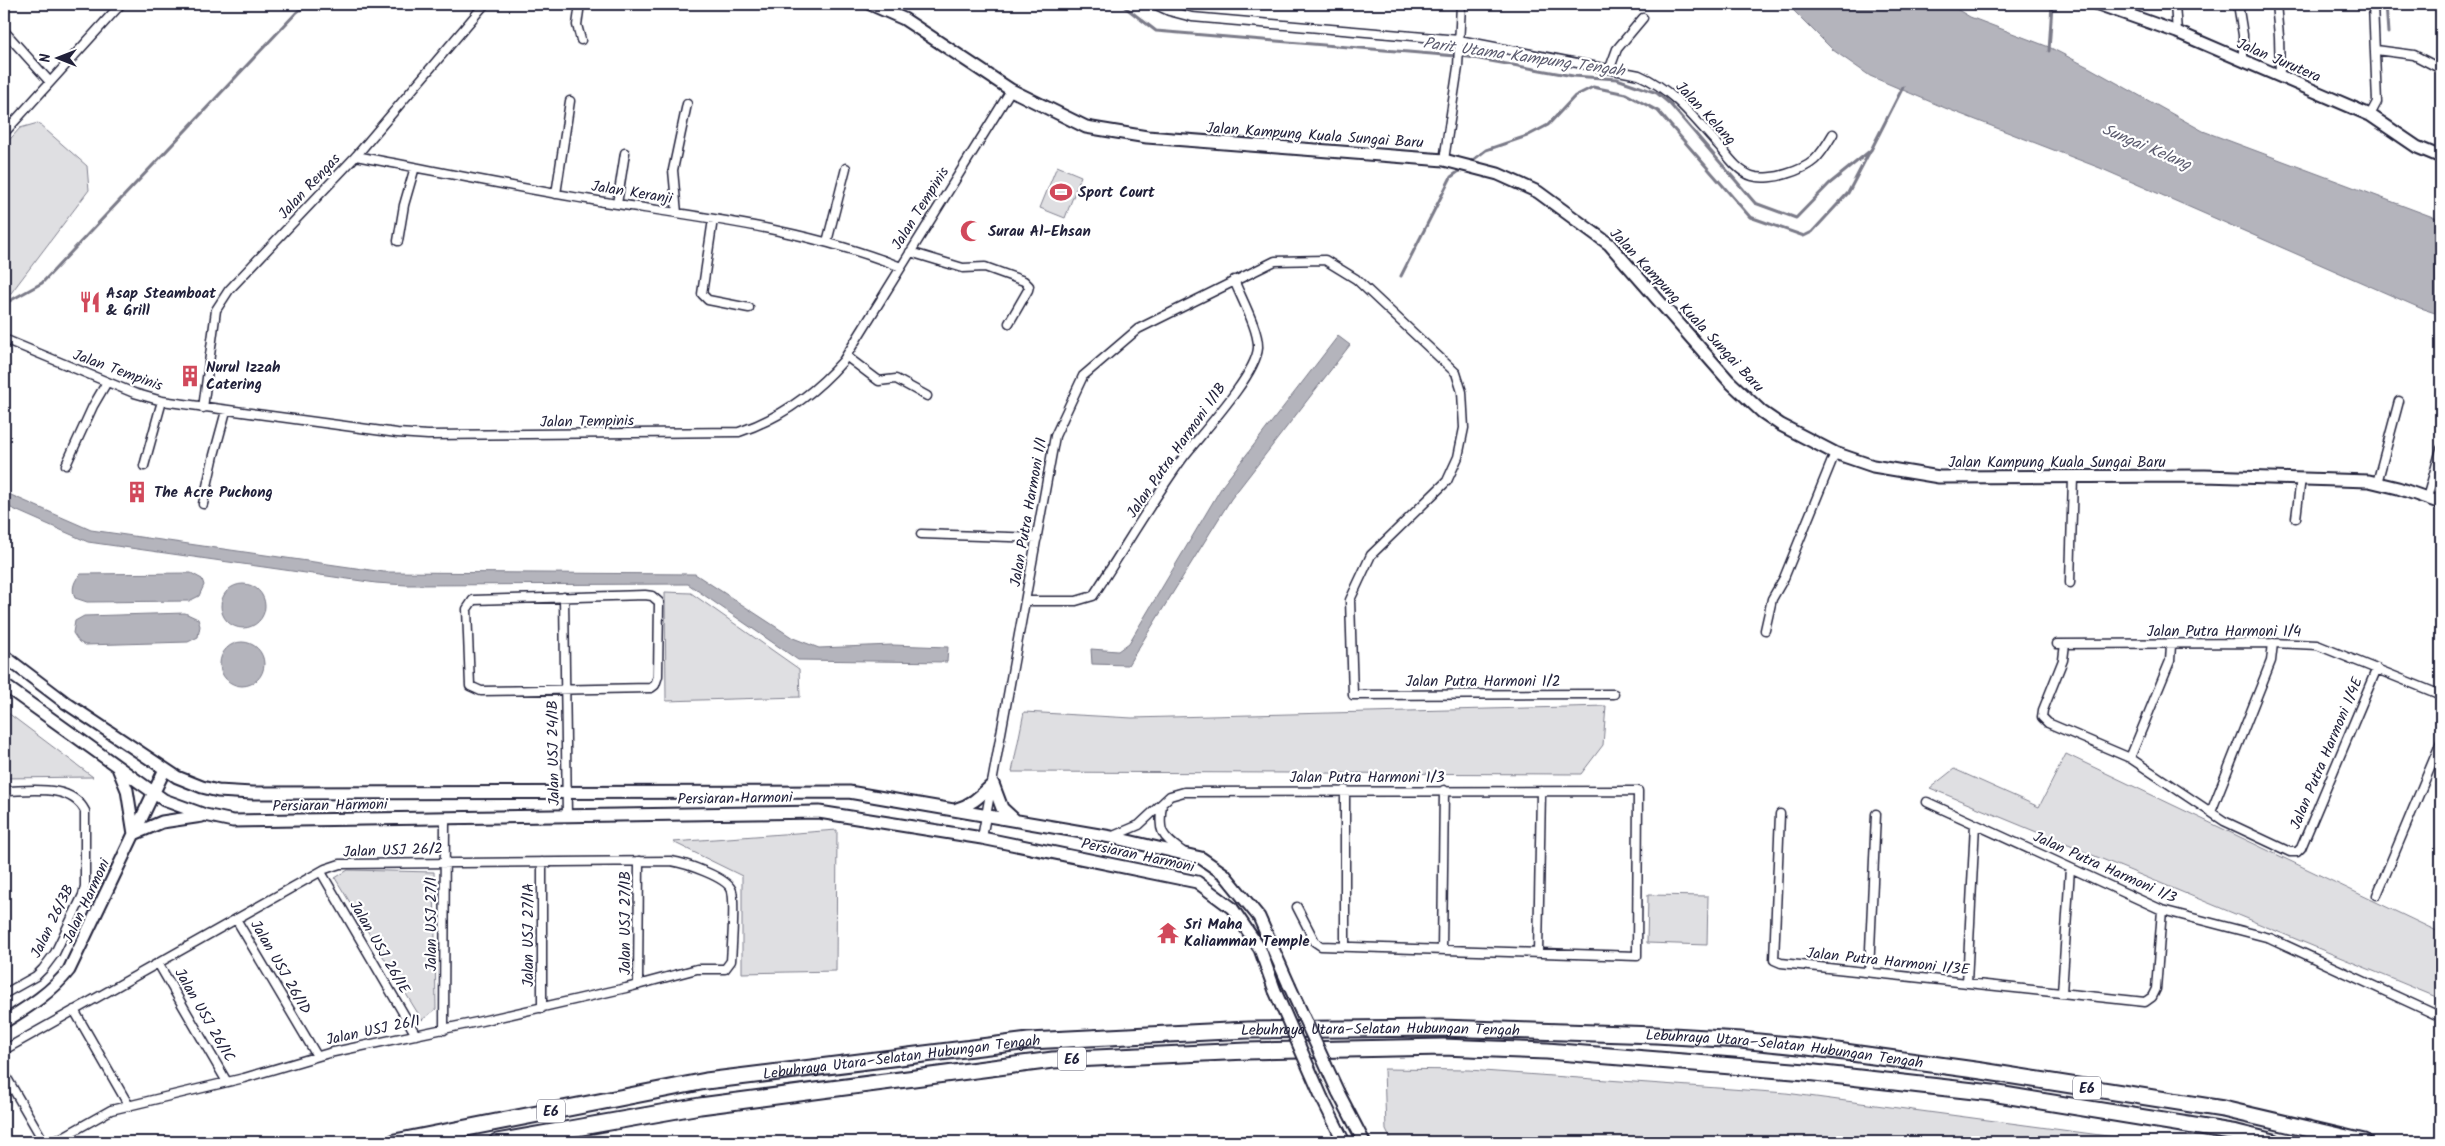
<svg xmlns="http://www.w3.org/2000/svg" width="2445" height="1146" font-family="Kalam,sans-serif">
<style>
.green{fill:#dfdfe2;stroke:#80808e}
.water{fill:#b4b4bc;stroke:#7a7a88}
.lines{fill:none;stroke-linecap:round;stroke-linejoin:round}
.stream{stroke:#7a7a88;stroke-width:3}
.street-casing{stroke:#22223b;stroke-width:11}
.secondary-casing{stroke:#22223b;stroke-width:15}
.highway-casing{stroke:#22223b;stroke-width:19}
.street{stroke:#fff;stroke-width:8}
.secondary{stroke:#fff;stroke-width:11}
.highway{stroke:#fff;stroke-width:15}
.secondary-bridge-casing{stroke:#22223b;stroke-width:15;stroke-linecap:butt}
.secondary-bridge{stroke:#fff;stroke-width:11}
.labels{text-anchor:middle;stroke-width:4.5;stroke-linejoin:round;paint-order:stroke}
.shield{fill:#fff;stroke:#646476;stroke-width:1}
.shield-label{font-size:14px;font-weight:bold;fill:#22223b}
.street-label{font-size:15px;fill:#22223b;stroke:#fff}
.poi-label{font-size:15px;font-weight:bold;fill:#22223b;stroke:#fff;text-anchor:start}
.water-label{font-size:16px;font-style:italic;fill:#5c5c6f;stroke:#fff}
</style>
<rect width="100%" height="100%" fill="#fff"/>
<filter id="ink" filterUnits="userSpaceOnUse"><feTurbulence type="fractalNoise" baseFrequency=".02" numOctaves="2"/><feDisplacementMap in="SourceGraphic" scale="10" xChannelSelector="R" yChannelSelector="G"/><feConvolveMatrix kernelMatrix="1 2 1 2 8 2 1 2 1" color-interpolation-filters="sRGB"/></filter>
<g filter="url(#ink)">
<path class="green" d="M38,123L87,166L89,190L8,297L4,294V146L20,128Z
M1057,166L1081,176L1065,218L1040,208Z
M665,592L691,593L799,669L800,697L666,701Z
M1606,706L1603,745L1581,774L1012,772L1024,712L1132,718Z
M4,710L8,713L93,777L4,778Z
M2066,754L2441,933V999L1930,788L1954,769L2039,807Z
M837,830L836,971L742,973V876L673,842Z
M348,870L434,872L436,1009L422,1020L335,878Z
M1648,895L1708,896L1707,945L1647,943Z
M1384,1069L1469,1070L1786,1093L2152,1142H1392L1386,1130Z"/>
<path class="water" d="M1787,4H1948L1970,17L2049,47L2090,68L2203,131L2441,220V315L2420,308L2100,168L1945,108L1870,76L1833,50Z
M1338,336L1350,345L1231,499L1128,665L1092,664L1091,649L1118,651L1129,643L1223,485Z
M4,492L91,530L384,572L695,574L793,638L819,648L892,645L948,647L947,662L798,660L688,584L406,585L376,583L88,542L4,505Z
M191,573L202,579L204,585L199,596L189,601L87,602L75,598C71,589 74,580 81,574Z
M221 606a22 22 0 1 1 44 0a22 22 0 1 1-44 0Z
M185,613L198,619L200,626L198,637L188,642L85,645L79,642L73,633L75,621L84,616Z
M220 664a22 22 0 1 1 44 0a22 22 0 1 1-44 0Z"/>
<g class="lines">
<path class="stream" d="M1121,4L1156,31L1468,57L1573,76L1617,79L1657,93L1670,104L1755,203L1796,218L1829,184L1871,150L1903,87
M2386,4L2388,33
M2049,51L2052,4
M1469,163L1486,150L1527,136L1548,125L1575,96L1593,87L1626,94L1658,111L1750,217L1804,236L1812,232L1848,193L1870,151
M1401,276L1451,177L1462,169
M4,304L42,283L297,12L308,4"/>
<g class="street-casing">
<path id="street" d="M580,4L577,25L581,40
M1154,4L1169,11L1192,17L1459,40L1639,75C1674,90 1696,121 1721,148C1729,158 1739,172 1752,176C1761,179 1777,177 1786,174C1813,166 1819,158 1833,134
M2175,4L2177,32
M2238,4L2243,35V61
M2276,4L2279,36L2280,77
M5,32L50,82
M2376,50L2414,55L2441,69
M1610,68L1617,49L1643,18
M2370,115L2377,102L2373,4
M4,133L121,4
M356,156C436,171 517,188 598,201C700,217 804,228 901,267
M1444,160L1458,67L1461,4
M556,194L570,101
M617,204L625,153
M677,213L673,170L687,104
M713,219L702,294L708,300L749,308
M398,241L404,205L415,167
M827,242L846,168
M910,252L963,268L985,267L1024,281L1029,286L1028,290L1009,323
M4,339L134,393L162,401L397,433L428,435L739,432C781,418 814,394 843,361L1011,90
M846,356L879,381L896,379L927,396
M203,408L216,310L229,290L356,156L485,4
M66,465L93,406L107,382
M144,466L162,401
M2377,483L2399,401
M2427,498L2441,449
M203,504L214,455L226,411
M2296,518L2301,478
M921,534L1037,538
M2070,583L2073,477
M645,595L652,596L659,602L658,676L655,685L651,688L481,691L470,686L467,609L473,600Z
M564,597L567,816
M1026,601H1076L1093,596C1124,549 1152,500 1185,455C1203,432 1256,375 1258,348C1259,330 1241,298 1234,280
M1765,630L1772,599L1784,578L1835,453
M2057,644L2273,643L2317,645L2441,695
M2065,644L2063,660L2043,710L2042,717L2048,723L2130,758L2224,821L2290,852H2297L2301,848L2377,668
M2130,758L2170,661L2171,645
M1345,790V946
M4,791C29,791 71,783 85,811V886L83,895L55,953L43,969L36,976L4,994
M1927,802L2162,910L2270,938L2441,1017
M1162,804C1158,833 1161,835 1183,852
M2211,812L2271,661L2273,643
M1780,814L1774,960L1781,963L2145,1002L2152,997L2156,989L2162,910
M1113,836L1139,825L1170,796L1184,792L1638,791L1637,956L1321,946L1315,942L1297,907
M982,838L1055,436L1083,376L1138,329L1275,261L1325,260L1356,279L1456,373L1462,392L1464,428L1458,457L1447,481L1371,555L1350,600L1353,695L1614,694
M321,872L416,1035
M2377,895L2441,742
M236,919L317,1056
M1442,950L1444,790
M1538,953L1541,791
M158,963L227,1082
M1869,972L1876,814
M1967,983L1975,824
M638,985L639,861
M2062,993L2070,868
M542,1008V862
M74,1010L129,1106
M444,1030L445,818
M4,1050L325,869L340,864L671,861C684,863 728,877 732,891C735,904 732,946 731,961L725,969H697L626,988L477,1022L329,1053L244,1078L111,1110L54,1142
M4,1073L44,1142"/>
</g>
<g class="secondary-casing">
<path id="secondary" d="M870,4L904,19L1011,90L1086,127L1147,137L1444,160L1498,174L1538,192L1609,244L1729,381L1762,412L1781,425L1835,453L1873,466L1939,477L2205,476L2369,481L2398,488L2441,503
M2098,4L2177,32L2370,115L2417,147L2441,157
M4,656L66,703L177,777L202,787L218,791L252,793L849,792L1111,837L1201,858L1224,874L1259,917L1289,985
M4,685L164,800L205,815L233,821L819,812L982,838L1197,882L1232,908L1260,949L1275,991
M118,768L127,790L134,834
M957,809C973,804 980,796 993,784L1002,808L1015,820
M134,834L162,822L202,816
M4,1022C28,1007 51,993 69,970L165,769
M1338,1092L1364,1142
M1322,1098L1344,1142"/>
</g>
<g class="highway-casing">
<g id="highway">
<path id="s1" d="M395,1142L706,1081L1029,1041L1248,1030L1440,1028L1656,1035L1740,1040L1808,1047L1982,1071L2223,1109L2364,1142"/>
<path d="M497,1142L700,1106L1053,1060L1247,1051L1443,1047L1547,1051L1806,1072L1992,1093L2237,1133L2274,1142"/>
</g>
</g>
<use href="#street" class="street"/>
<use href="#secondary" class="secondary"/>
<use href="#highway" class="highway"/>
<g class="secondary-bridge-casing">
<path id="secondary-bridge" d="M1289,985L1338,1092
M1275,991L1322,1098"/>
</g>
<use href="#secondary-bridge" class="secondary-bridge"/>
</g>
</g>
<defs>
<g id="stadium-bare" transform="scale(1.725)"><path d="M0-5a6.5 5 0 1 0 0 10a6.5 5 0 1 0 0-10ZM-3.5-1.8h7v3.6h-7Z" fill="#d1495b" stroke="#fff" stroke-width="2.5" paint-order="stroke"/></g>
<g id="mosque-bare" transform="scale(1.725)"><path d="M3.5-4.9A6 6 0 1 0 3.5 4.9A5 5 0 1 1 3.5-4.9Z" fill="#d1495b" stroke="#fff" stroke-width="2.5" paint-order="stroke"/></g>
<g id="restaurant-bare" transform="scale(1.725)"><path d="M-5-6h1v4h1v-4h1v4h1v-4h1v5L-1.5 .5V6h-2V.5L-5-1ZM5-6V6H3V1.5H1.5Q1.5-4 5-6Z" fill="#d1495b" stroke="#fff" stroke-width="2.5" paint-order="stroke"/></g>
<g id="building-bare" transform="scale(1.725)"><path d="M-4-6H4V6H1V3H-1V6H-4ZM-2.5-4.3h1.7v1.8h-1.7ZM.8-4.3h1.7v1.8H.8ZM-2.5-1h1.7V.8h-1.7ZM.8-1h1.7V.8H.8Z" fill="#d1495b" stroke="#fff" stroke-width="2.5" paint-order="stroke"/></g>
<g id="temple-bare" transform="scale(1.725)"><path d="M0-6L5-2H3V0L6.5 2.5H4V6H1.5V3h-3V6H-4V2.5H-6.5L-3 0V-2H-5Z" fill="#d1495b" stroke="#fff" stroke-width="2.5" paint-order="stroke"/></g>
</defs>
<g fill-rule="evenodd">
<use href="#stadium-bare" x="1061" y="192"/>
<use href="#mosque-bare" x="971" y="231"/>
<use href="#restaurant-bare" x="90" y="302"/>
<use href="#building-bare" x="190" y="376"/>
<use href="#building-bare" x="137" y="492"/>
<use href="#temple-bare" x="1168" y="933"/>
</g>
<g class="labels">
<g class="shield">
<rect x="1058" y="1047.5" width="28" height="23" rx="4"/>
<rect x="2073" y="1076.5" width="28" height="23" rx="4"/>
<rect x="537" y="1099.5" width="28" height="23" rx="4"/>
</g>
<g class="shield-label">
<text x="1072" y="1064">E6</text>
<text x="2087" y="1093">E6</text>
<text x="551" y="1116">E6</text>
</g>
<g class="street-label">
<text transform="translate(2279 60) rotate(23)" y="5">Jalan Jurutera</text>
<text transform="translate(1706 113) rotate(47)" y="5">Jalan Kelang</text>
<text transform="translate(1315 135) rotate(4)" y="5">Jalan Kampung Kuala Sungai Baru</text>
<text transform="translate(309 186) rotate(-47)" y="5">Jalan Rengas</text>
<text transform="translate(632 192) rotate(9)" y="5">Jalan Keranji</text>
<text transform="translate(920 208) rotate(-58)" y="5">Jalan Tempinis</text>
<text transform="translate(1687 310) rotate(47)" y="5">Jalan Kampung Kuala Sungai Baru</text>
<text transform="translate(118 370) rotate(20)" y="5">Jalan Tempinis</text>
<text transform="translate(587 421) rotate(-1)" y="5">Jalan Tempinis</text>
<text transform="translate(1176 450) rotate(-55)" y="5">Jalan Putra Harmoni 1/1B</text>
<text x="2057" y="467">Jalan Kampung Kuala Sungai Baru</text>
<text transform="translate(1028 512) rotate(-80)" y="5">Jalan Putra Harmoni 1/1</text>
<text x="2224" y="636">Jalan Putra Harmoni 1/4</text>
<text x="1483" y="686">Jalan Putra Harmoni 1/2</text>
<text transform="translate(553 753) rotate(-91)" y="5">Jalan USJ 24/1B</text>
<text transform="translate(2326 753) rotate(-67)" y="5">Jalan Putra Harmoni 1/4E</text>
<text x="1367" y="782">Jalan Putra Harmoni 1/3</text>
<text transform="translate(735 798) rotate(-1)" y="5">Persiaran Harmoni</text>
<text transform="translate(330 805) rotate(-1)" y="5">Persiaran Harmoni</text>
<text transform="translate(393 850) rotate(-2)" y="5">Jalan USJ 26/2</text>
<text transform="translate(1138 855) rotate(12)" y="5">Persiaran Harmoni</text>
<text transform="translate(2105 867) rotate(24)" y="5">Jalan Putra Harmoni 1/3</text>
<text transform="translate(86 901) rotate(-65)" y="5">Jalan Harmoni</text>
<text transform="translate(52 921) rotate(-64)" y="5">Jalan 26/3B</text>
<text transform="translate(625 923) rotate(-90)" y="5">Jalan USJ 27/1B</text>
<text transform="translate(431 924) rotate(-90)" y="5">Jalan USJ 27/1</text>
<text transform="translate(528 935) rotate(-90)" y="5">Jalan USJ 27/1A</text>
<text transform="translate(380 947) rotate(60)" y="5">Jalan USJ 26/1E</text>
<text transform="translate(1888 961) rotate(6)" y="5">Jalan Putra Harmoni 1/3E</text>
<text transform="translate(281 967) rotate(60)" y="5">Jalan USJ 26/1D</text>
<text transform="translate(205 1015) rotate(60)" y="5">Jalan USJ 26/1C</text>
<text transform="translate(373 1030) rotate(-12)" y="5">Jalan USJ 26/1</text>
<text dy="5" stroke="none"><textPath href="#s1" startOffset="994">Lebuhraya Utara–Selatan Hubungan Tengah</textPath></text>
<text dy="5" stroke="none"><textPath href="#s1" startOffset="1399">Lebuhraya Utara–Selatan Hubungan Tengah</textPath></text>
<text dy="5" stroke="none"><textPath href="#s1" startOffset="514">Lebuhraya Utara–Selatan Hubungan Tengah</textPath></text>
</g>
<g class="poi-label">
<text x="1078" y="197">Sport Court</text>
<text x="988" y="236">Surau Al-Ehsan</text>
<text x="106" y="298">Asap Steamboat<tspan x="106" dy="17">&amp; Grill</tspan></text>
<text x="206" y="372">Nurul Izzah<tspan x="206" dy="17">Catering</tspan></text>
<text x="154" y="497">The Acre Puchong</text>
<text x="1184" y="929">Sri Maha<tspan x="1184" dy="17">Kaliamman Temple</tspan></text>
</g>
<g class="water-label">
<text transform="translate(1524 56) rotate(8)" y="6">Parit Utama Kampung Tengah</text>
<text transform="translate(2147 146) rotate(23)" y="6">Sungai Kelang</text>
</g>
</g>
<rect width="2445" height="1146" fill="none" stroke="#fff" stroke-width="20"/>
<rect x="10" y="10" width="2425" height="1126" fill="none" stroke="#22223b" stroke-width="2" filter="url(#ink)"/>
<g transform="translate(58 58) rotate(270)" stroke="#ffffff" stroke-width="4" paint-order="stroke">
<path d="M0-4L9 19L0 12L-9 19Z" fill="#22223b"/>
<text y="-8" font-size="14" font-weight="bold" text-anchor="middle" fill="#22223b">N</text>
</g>
</svg>
